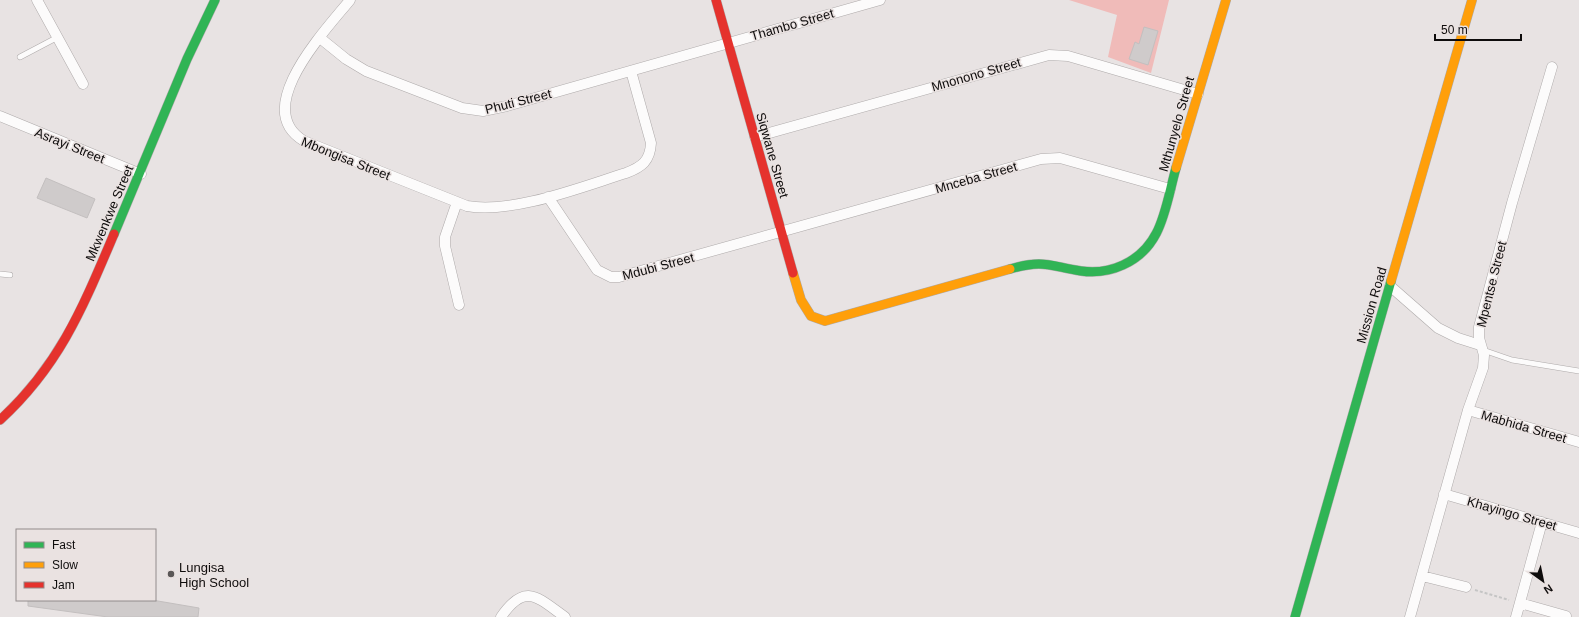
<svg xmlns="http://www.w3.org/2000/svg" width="1579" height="617" font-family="Helvetica,sans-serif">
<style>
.green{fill:#f0bbb9}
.building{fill:#cfcbcb;stroke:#c3bfbf}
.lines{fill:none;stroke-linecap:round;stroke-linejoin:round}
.lane-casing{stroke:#aeaaaa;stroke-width:6}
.street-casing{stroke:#aeaaaa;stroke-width:11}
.fast-casing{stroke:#aeaaaa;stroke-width:10}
.slow-casing{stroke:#aeaaaa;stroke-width:10}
.jam-casing{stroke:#aeaaaa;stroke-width:10}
.path{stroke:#c5c5c5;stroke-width:2;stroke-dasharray:3 2;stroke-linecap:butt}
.lane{stroke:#fcfbfb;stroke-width:5}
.street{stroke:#fcfbfb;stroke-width:10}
.fast{stroke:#30b455;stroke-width:9}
.slow{stroke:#ff9f0a;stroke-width:9}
.jam{stroke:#e5322d;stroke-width:9}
.poi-dot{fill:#5a5757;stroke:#eae2e1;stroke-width:1.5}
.labels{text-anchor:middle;stroke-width:3;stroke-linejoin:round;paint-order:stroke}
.street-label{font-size:13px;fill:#0e0c0c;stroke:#eae2e1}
.poi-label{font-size:13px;fill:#0e0c0c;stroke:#eae2e1;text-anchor:start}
</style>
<rect width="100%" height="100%" fill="#e8e3e3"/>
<path class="green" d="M1069,0H1169L1151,73L1108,57L1117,15Z"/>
<path class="building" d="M1144,27L1158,31L1148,65L1129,59L1135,42L1139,44Z
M46,178L95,199L87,218L37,198Z
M28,600H152L199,608L198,617H108L28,606Z"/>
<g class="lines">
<g class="lane-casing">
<path id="lane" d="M20,57L58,37
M0,274L10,275
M1483,350L1512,360L1579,371"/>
</g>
<g class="street-casing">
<path id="street" d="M37,0L83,84
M350,0C325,31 250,109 304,141L467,206C513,214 581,187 626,173C642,167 650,161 651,143L631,71
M320,38L346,59L366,71L462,108L483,111L507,106L880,0
M0,116L141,174
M755,137L1049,55L1068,56L1198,94
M548,197L597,270L611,277H619L1041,159L1060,158L1170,189
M457,202L445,237V246L459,305
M1390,286L1438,328L1458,338L1480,345
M1468,410L1579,442
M1444,494L1579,533
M1422,576L1466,587
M1520,603L1566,616
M501,617C525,582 537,597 565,617
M1410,617L1468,410L1483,368L1484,355L1479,338V327L1512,203L1552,67
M1516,617L1542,522"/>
</g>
<g class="fast-casing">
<path id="fast" d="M114,234L187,59L215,0
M1010,269C1044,259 1049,266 1081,271C1095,273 1110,271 1123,265C1163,247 1165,207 1176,168
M1295,617L1391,281"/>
</g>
<g class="slow-casing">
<path id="slow" d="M1176,168L1226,0
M793,273L801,300L811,316L825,321L1010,269
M1391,281L1472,0"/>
</g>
<g class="jam-casing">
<path id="jam" d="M716,0L793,273
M0,420C60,365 83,307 114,234"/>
</g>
<path class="path" d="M1475,590L1509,600"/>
<use href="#lane" class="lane"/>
<use href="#street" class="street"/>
<use href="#fast" class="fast"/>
<use href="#slow" class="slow"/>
<use href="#jam" class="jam"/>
</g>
<circle class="poi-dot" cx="171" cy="574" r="4"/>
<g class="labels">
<g class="street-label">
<text transform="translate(792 24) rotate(-16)" y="5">Thambo Street</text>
<text transform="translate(976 74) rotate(-16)" y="5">Mnonono Street</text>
<text transform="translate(518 101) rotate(-14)" y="5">Phuti Street</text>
<text transform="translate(1176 124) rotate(-74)" y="5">Mthunyelo Street</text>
<text transform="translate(70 145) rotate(22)" y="5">Asrayi Street</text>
<text transform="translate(773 155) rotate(74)" y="5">Siqwane Street</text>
<text transform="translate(346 158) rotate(22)" y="5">Mbongisa Street</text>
<text transform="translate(976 177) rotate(-16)" y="5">Mnceba Street</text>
<text transform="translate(109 213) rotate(-67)" y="5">Mkwenkwe Street</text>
<text transform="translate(658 266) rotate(-15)" y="5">Mdubi Street</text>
<text transform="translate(1491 284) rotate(-76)" y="5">Mpentse Street</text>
<text transform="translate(1371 305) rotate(-74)" y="5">Mission Road</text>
<text transform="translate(1524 426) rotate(16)" y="5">Mabhida Street</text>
<text transform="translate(1512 513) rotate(16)" y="5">Khayingo Street</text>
</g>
<g class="poi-label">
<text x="179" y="572">Lungisa<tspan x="179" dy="15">High School</tspan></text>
</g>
</g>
<rect x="16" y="529" width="140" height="72" fill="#eae2e1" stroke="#928c8c"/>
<rect x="24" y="542" width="20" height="6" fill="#30b455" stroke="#928c8c"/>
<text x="52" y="549" font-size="12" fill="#0e0c0c">Fast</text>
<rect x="24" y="562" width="20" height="6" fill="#ff9f0a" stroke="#928c8c"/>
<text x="52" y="569" font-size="12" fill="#0e0c0c">Slow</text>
<rect x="24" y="582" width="20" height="6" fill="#e5322d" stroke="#928c8c"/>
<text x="52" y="589" font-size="12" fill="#0e0c0c">Jam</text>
<g transform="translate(1543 581) rotate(147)" stroke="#eae2e1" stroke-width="3" paint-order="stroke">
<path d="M0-3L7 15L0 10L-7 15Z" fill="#0e0c0c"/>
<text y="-6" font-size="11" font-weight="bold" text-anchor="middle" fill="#0e0c0c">N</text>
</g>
<path d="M1435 34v6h86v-6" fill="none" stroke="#0e0c0c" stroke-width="2"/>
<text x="1441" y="34" font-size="12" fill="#0e0c0c" stroke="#eae2e1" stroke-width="3" paint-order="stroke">50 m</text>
</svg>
